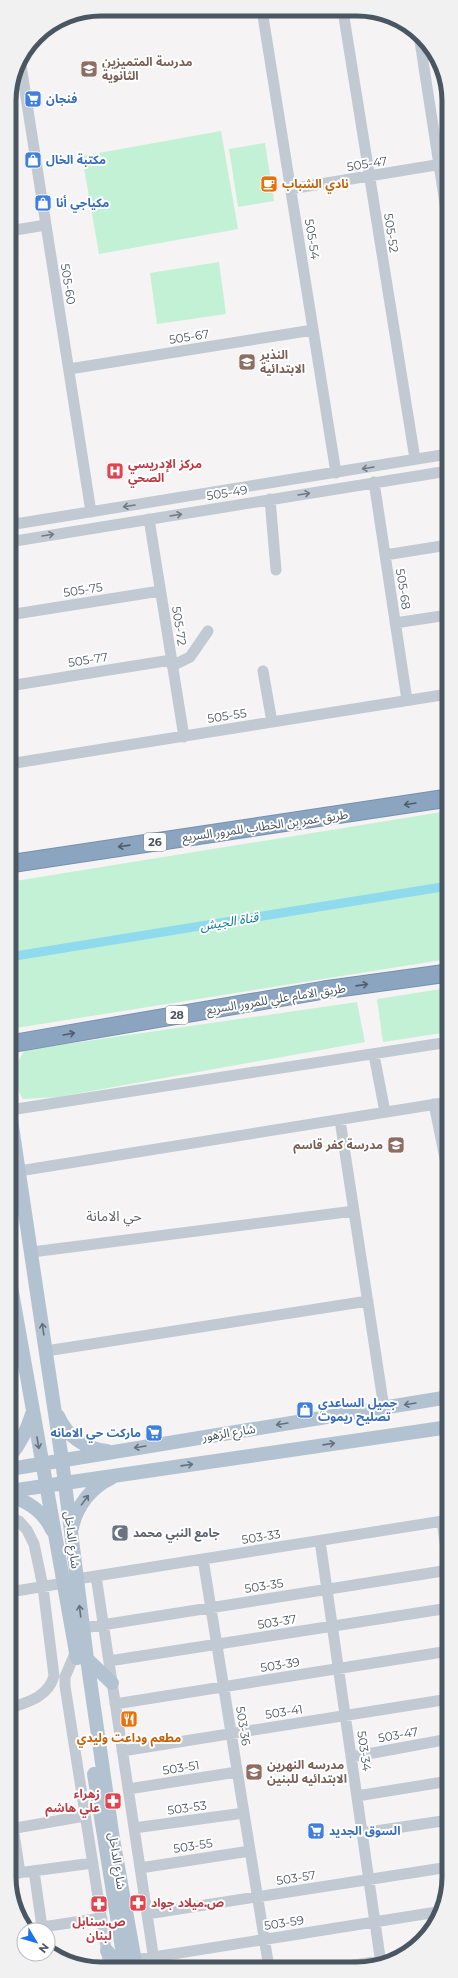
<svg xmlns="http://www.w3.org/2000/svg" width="458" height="1978" font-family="Montserrat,'Noto Sans Arabic',sans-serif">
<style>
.green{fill:#c3f1d5}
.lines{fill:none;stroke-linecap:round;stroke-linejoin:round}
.canal{stroke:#90daee;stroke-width:9}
.highway-casing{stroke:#7690ad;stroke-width:19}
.minor{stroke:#c1cad2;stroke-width:11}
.major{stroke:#b3c2d1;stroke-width:14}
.highway{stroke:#8ba5c1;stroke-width:17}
.oneway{stroke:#6e7983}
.oneway2{stroke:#505e6b}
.oneway3{stroke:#64717d}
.labels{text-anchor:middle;stroke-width:4;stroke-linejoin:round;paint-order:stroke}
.shield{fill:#fff;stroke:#808990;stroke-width:1}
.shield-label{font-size:11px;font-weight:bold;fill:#4a5661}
.education-label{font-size:12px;font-weight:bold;fill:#785e54;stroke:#fff;text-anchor:start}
.shop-label{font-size:12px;font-weight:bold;fill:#366cbe;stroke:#fff;text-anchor:start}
.street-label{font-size:12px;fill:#4a5661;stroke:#fff}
.food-label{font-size:12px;font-weight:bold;fill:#c56008;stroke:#fff;text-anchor:start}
.health-label{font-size:12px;font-weight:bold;fill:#be3a42;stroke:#fff;text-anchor:start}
.worship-label{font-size:12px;font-weight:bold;fill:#5b616d;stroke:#fff;text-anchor:start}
.water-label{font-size:13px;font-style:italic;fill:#0c7c9b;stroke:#fff}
.quarter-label{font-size:14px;fill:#5f6368;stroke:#fff}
.rim{fill:none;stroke:#4a5661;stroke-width:5}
</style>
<rect width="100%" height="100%" fill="#f5f3f3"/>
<path class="green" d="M221,131L238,229L99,254L82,156Z
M265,143L274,201L238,207L229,149Z
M219,262L226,314L157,324L150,273Z
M448,811V959L10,1029L9,882Z
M448,988L449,1032L383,1042L377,999Z
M357,1002L365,1042L58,1097L23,1099C12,1081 13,1067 25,1050Z"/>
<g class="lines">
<path class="canal" d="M9,957L448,886"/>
<g class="highway-casing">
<path id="highway" d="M9,864L448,798
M10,1044L324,990L448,973"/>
</g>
<path class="minor" d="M262,10L336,473
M343,11L415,459
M419,35L448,223
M20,59L91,512
M290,189L448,163
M9,231L46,225
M69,369L313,330
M374,482L407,700
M9,494L14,524
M270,499L276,570
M149,519L184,737
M9,525L448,454
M9,542L448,471
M385,555L448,545
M9,615L160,591
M395,623L448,615
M172,666L190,657L208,631
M263,671L272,722
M9,686L171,660
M9,764L448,694
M374,1055L385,1112
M434,1104L449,1178
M10,1110L449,1042
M340,1120L384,1408
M19,1171L449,1102
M32,1252L354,1211
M46,1351L368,1301
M10,1518L19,1521L27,1530L34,1544L43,1587L54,1676C48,1697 28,1702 10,1708
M442,1521L449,1570
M320,1541L381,1964
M203,1559L269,1968
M96,1576L155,1967
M77,1579L449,1520
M10,1592L64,1583
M83,1628L449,1570
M76,1651L65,1677V1686L109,1967
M109,1661L449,1608
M115,1704L449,1651
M122,1751L449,1699
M351,1757L449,1739
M128,1789L237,1772
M357,1796L449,1781
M10,1807L20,1873
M134,1828L244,1813
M10,1829L85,1816
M362,1833L449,1820
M140,1868L250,1851
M34,1871L42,1927
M10,1874L93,1863
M147,1914L449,1867
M29,1929L102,1918
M135,1960L437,1912
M335,1968L400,1958"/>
<path class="major" d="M10,1113L62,1460L87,1659L113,1839L136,1967
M10,1281L77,1658
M58,1416C66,1435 85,1449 107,1451
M10,1456C21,1443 27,1430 32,1414
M10,1469L449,1397
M10,1491L449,1427
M10,1496C27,1501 44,1512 52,1530
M72,1528C76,1507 91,1487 111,1478
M87,1659L112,1683
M94,1774L125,1967
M107,1951L121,1967"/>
<use href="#highway" class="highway"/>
</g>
<defs><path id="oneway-shaft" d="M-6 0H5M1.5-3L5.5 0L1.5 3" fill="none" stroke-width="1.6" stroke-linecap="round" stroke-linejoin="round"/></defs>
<g class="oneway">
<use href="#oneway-shaft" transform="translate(368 468) rotate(171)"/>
<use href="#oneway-shaft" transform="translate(304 494) rotate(-9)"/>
<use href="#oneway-shaft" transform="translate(129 506) rotate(171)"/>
<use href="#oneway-shaft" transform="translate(176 515) rotate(-9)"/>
<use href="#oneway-shaft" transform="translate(48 535) rotate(-9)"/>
</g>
<g class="oneway2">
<use href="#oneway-shaft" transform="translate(410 804) rotate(171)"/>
<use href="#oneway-shaft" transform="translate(124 846) rotate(172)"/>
<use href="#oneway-shaft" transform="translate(362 985) rotate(-8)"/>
<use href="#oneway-shaft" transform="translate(69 1034) rotate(-10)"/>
</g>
<g class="oneway3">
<use href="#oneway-shaft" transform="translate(43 1329) rotate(-98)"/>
<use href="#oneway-shaft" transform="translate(410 1404) rotate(171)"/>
<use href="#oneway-shaft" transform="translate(282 1424) rotate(171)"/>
<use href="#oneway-shaft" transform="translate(38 1443) rotate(80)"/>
<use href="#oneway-shaft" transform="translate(329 1444) rotate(-8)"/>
<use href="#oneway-shaft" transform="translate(140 1447) rotate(171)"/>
<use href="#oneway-shaft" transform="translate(187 1465) rotate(-8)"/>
<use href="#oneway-shaft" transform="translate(85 1500) rotate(-54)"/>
<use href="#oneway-shaft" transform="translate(80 1611) rotate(-97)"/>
</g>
<defs>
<g id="school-square" transform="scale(0.9)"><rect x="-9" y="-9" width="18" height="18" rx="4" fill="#8d6e63" stroke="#fff"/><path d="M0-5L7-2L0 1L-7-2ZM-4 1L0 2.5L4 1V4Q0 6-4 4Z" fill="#fff"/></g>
<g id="supermarket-square" transform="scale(0.9)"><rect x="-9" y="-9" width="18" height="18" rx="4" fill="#3f7fe0" stroke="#fff"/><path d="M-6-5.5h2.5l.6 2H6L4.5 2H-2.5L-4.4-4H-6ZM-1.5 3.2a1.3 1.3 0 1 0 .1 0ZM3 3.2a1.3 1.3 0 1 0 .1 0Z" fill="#fff"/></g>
<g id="shop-square" transform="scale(0.9)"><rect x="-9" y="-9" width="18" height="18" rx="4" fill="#3f7fe0" stroke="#fff"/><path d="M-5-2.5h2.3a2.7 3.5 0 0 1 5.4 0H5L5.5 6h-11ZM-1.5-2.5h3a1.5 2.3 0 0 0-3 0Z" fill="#fff"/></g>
<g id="cafe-square" transform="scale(0.9)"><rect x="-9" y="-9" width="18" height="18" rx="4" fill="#e8710a" stroke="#fff"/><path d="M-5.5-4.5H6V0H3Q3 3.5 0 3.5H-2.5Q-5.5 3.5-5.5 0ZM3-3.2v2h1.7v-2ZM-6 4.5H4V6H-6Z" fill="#fff"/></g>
<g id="hospital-square" transform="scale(0.9)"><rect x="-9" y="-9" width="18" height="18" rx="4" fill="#e0444e" stroke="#fff"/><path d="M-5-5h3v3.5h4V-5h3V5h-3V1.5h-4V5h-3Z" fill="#fff"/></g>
<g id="mosque-square" transform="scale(0.9)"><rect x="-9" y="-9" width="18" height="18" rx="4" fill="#6b7280" stroke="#fff"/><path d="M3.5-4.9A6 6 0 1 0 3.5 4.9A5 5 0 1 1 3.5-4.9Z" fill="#fff"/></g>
<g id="restaurant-square" transform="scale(0.9)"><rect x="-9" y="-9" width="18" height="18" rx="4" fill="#e8710a" stroke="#fff"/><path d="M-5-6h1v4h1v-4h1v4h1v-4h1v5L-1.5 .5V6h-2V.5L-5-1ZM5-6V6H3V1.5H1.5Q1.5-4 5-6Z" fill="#fff"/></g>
<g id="pharmacy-square" transform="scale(0.9)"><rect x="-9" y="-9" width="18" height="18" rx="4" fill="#e0444e" stroke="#fff"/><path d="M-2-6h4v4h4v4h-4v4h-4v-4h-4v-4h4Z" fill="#fff"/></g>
</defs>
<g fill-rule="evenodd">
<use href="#school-square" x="89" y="69"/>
<use href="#supermarket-square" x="33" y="99"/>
<use href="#shop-square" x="33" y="160"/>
<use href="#cafe-square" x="269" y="184"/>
<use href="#shop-square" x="43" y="203"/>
<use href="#school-square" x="247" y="362"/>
<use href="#hospital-square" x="115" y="471"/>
<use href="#school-square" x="396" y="1145"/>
<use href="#shop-square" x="305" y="1410"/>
<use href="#supermarket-square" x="154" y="1433"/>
<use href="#mosque-square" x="120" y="1533"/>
<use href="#restaurant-square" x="129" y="1719"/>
<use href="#school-square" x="254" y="1772"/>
<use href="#pharmacy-square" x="113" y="1801"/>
<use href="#supermarket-square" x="316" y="1831"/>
<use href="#pharmacy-square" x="138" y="1903"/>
<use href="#pharmacy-square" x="99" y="1904"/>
</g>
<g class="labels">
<g class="shield">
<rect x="144" y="833" width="22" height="18" rx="3"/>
<rect x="166" y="1006" width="22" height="18" rx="3"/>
</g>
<g class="shield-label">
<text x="155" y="846">26</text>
<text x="177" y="1019">28</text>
</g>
<g class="education-label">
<text x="102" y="66">مدرسة المتميزين<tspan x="102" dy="14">الثانوية</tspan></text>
<text x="260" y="359">النذير<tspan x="260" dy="14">الابتدائية</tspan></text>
<text x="383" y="1149" text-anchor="end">مدرسة كفر قاسم</text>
<text x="267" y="1769">مدرسه النهرين<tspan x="267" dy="14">الابتدائيه للبنين</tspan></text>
</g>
<g class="shop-label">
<text x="46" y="103">فنجان</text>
<text x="46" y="164">مكتبة الخال</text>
<text x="56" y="207">مكياجي أنا</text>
<text x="318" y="1407">جميل الساعدي<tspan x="318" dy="14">تصليح ريموت</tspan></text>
<text x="141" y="1437" text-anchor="end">ماركت حي الامانه</text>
<text x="329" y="1835">السوق الجديد</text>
</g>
<g class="street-label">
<text transform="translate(367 164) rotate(-9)" y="4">505-47</text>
<text transform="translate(391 233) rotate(81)" y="4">505-52</text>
<text transform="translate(312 239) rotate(81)" y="4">505-54</text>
<text transform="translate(68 284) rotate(81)" y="4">505-60</text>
<text transform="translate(189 337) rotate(-9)" y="4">505-67</text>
<text transform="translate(227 493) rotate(-9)" y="4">505-49</text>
<text transform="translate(403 589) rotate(81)" y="4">505-68</text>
<text transform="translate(83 590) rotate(-9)" y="4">505-75</text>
<text transform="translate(179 626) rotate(81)" y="4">505-72</text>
<text transform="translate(88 660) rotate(-9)" y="4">505-77</text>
<text transform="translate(227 716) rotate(-9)" y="4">505-55</text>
<text transform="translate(265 826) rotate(-8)" y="4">طريق عمر بن الخطاب للمرور السريع</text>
<text transform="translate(276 999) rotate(-9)" y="4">طريق الامام علي للمرور السريع</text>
<text transform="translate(229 1433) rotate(-9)" y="4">شارع الزهور</text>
<text transform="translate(261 1537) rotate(-9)" y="4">503-33</text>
<text transform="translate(72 1540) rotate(83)" y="4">شارع الداخل</text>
<text transform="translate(264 1586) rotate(-9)" y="4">503-35</text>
<text transform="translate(277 1622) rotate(-9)" y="4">503-37</text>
<text transform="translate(280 1665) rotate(-9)" y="4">503-39</text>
<text transform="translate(284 1712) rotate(-9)" y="4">503-41</text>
<text transform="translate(243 1726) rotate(81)" y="4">503-36</text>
<text transform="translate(398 1735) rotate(-10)" y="4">503-47</text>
<text transform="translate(364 1751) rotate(82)" y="4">503-34</text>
<text transform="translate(181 1768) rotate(-9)" y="4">503-51</text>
<text transform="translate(187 1808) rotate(-8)" y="4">503-53</text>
<text transform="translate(193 1846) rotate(-9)" y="4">503-55</text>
<text transform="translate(117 1861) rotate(81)" y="4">شارع الداخل</text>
<text transform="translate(296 1878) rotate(-9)" y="4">503-57</text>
<text transform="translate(284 1923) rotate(-9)" y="4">503-59</text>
</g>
<g class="food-label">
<text x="282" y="188">نادي الشباب</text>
<text x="129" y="1742" text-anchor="middle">مطعم وداعت وليدي</text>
</g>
<g class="health-label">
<text x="128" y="468">مركز الإدريسي<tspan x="128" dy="14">الصحي</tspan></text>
<text x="100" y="1798" text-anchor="end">زهراء<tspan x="100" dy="14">علي هاشم</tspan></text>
<text x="151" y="1907">ص.ميلاد جواد</text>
<text x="99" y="1926" text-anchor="middle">ص.سنابل<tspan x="99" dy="14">لبنان</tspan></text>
</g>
<g class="worship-label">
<text x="133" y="1537">جامع النبي محمد</text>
</g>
<g class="water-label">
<text transform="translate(229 921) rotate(-9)" y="5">قناة الجيش</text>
</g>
<g class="quarter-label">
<text x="114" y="1221">حي الامانة</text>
</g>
</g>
<path d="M0 0H458V1978H0ZM101 16H357A85 85 0 0 1 442 101V1877A85 85 0 0 1 357 1962H101A85 85 0 0 1 16 1877V101A85 85 0 0 1 101 16Z" fill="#f1f1f2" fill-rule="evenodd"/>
<path class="rim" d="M101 16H357A85 85 0 0 1 442 101V1877A85 85 0 0 1 357 1962H101A85 85 0 0 1 16 1877V101A85 85 0 0 1 101 16Z"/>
<g transform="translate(36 1942) rotate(128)"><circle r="19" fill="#ffffff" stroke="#b7bbc0"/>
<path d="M0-3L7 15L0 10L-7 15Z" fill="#1a73e8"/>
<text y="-6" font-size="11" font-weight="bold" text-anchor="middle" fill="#4a5661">N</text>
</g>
</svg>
